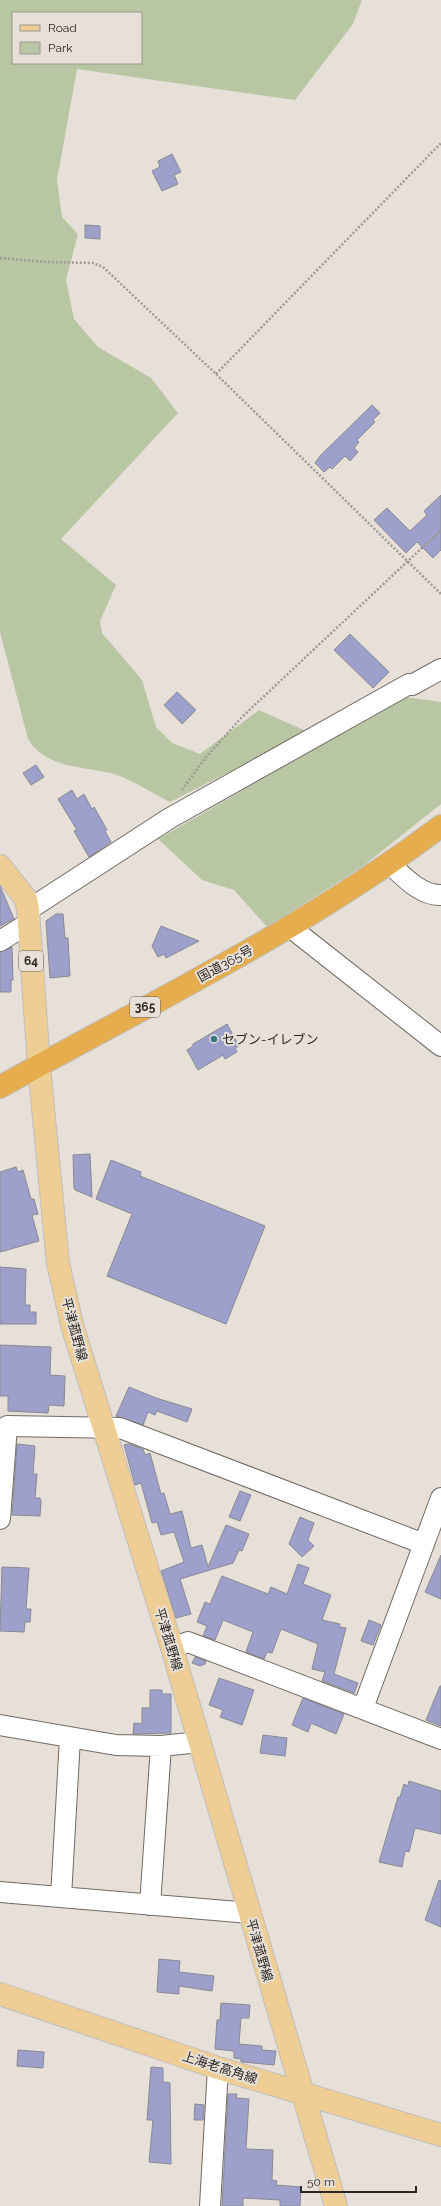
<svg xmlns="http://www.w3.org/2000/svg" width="441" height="2206" font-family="Raleway,'Noto Sans JP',sans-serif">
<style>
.green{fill:#b8c6a3;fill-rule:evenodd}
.building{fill:#9da0ca;stroke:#888992}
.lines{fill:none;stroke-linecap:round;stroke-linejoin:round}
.minor-casing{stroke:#716b64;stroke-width:22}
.major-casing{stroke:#bfbebd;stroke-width:24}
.highway-casing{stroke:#bfbebd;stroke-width:24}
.path{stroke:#9e9993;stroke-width:2.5;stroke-dasharray:2 2;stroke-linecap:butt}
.minor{stroke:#fff;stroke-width:20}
.major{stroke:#efce95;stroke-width:22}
.highway{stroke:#e5ad4e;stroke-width:22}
.poi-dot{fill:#327984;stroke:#e7e0d8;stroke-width:1.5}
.labels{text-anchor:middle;stroke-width:4;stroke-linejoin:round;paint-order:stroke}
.shield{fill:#e7e0d8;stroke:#625e59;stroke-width:1}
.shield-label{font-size:12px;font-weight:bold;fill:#292623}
.street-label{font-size:13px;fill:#292623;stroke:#e7e0d8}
.poi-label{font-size:13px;fill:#292623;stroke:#e7e0d8;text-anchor:start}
</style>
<rect width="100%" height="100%" fill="#e7e0d8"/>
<path class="green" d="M0,0H362L353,24L295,100L77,69L57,180L62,217L78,234L66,280L74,319L98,347L151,378L178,413L61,539L116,585L100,621L102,633L142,680L156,727L172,743L200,754L259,710L308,732L170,802C152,793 133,780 114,774C84,766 46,769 28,739L0,632ZM13,13H141V63H13Z
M405,697L441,702V804L362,867L267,927L234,890L202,880L158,839Z"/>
<path class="building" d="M172,154L181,172L174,175L178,184L162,191L152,171L160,167L158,161Z
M85,225L100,226V239L85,238Z
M372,405L380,413L373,420L375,422L357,440L359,442L354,448L358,452L350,461L345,456L332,469L330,467L324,472L315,463L320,456Z
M441,495V550L433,558L417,542L406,553L374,520L387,508L410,531L427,515L424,511Z
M350,634L389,672L373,688L334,650Z
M177,692L196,710L182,724L164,705Z
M36,765L44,777L31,785L23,773Z
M72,790L77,799L84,794L92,809L94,807L107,830L105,831L111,842L89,857L74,831L77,830L58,799Z
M0,886L14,919L0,926Z
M56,914H63L65,938H68L70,976L50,978L46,921Z
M161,926L199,941L166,958L164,954L158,957L152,946Z
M12,947L13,980H11V992H0V952Z
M227,1024L239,1046L235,1048L237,1052L225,1059L223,1055L198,1070L187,1050L193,1046V1044Z
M90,1154L92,1197L75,1190L74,1188L73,1155Z
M111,1160L141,1172L140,1176L265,1226L226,1324L107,1276L132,1214L96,1199Z
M16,1167L18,1172L23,1170L31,1199H34L38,1214L32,1215L39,1241L0,1252V1172Z
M0,1267L26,1269L25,1305H30V1312H36V1324H0Z
M0,1345L51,1347L50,1375L65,1376L64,1406L49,1405L48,1413L8,1411V1396H0Z
M129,1387L156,1398L192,1409L187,1422L157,1411L155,1415L148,1412L143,1425L116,1416Z
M17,1444L35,1446L33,1474H37L35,1498H40L41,1502L40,1516L12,1515Z
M129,1444L143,1449L145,1455L150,1453L161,1494L164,1493L170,1514L182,1511L191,1548L202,1545L208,1567L226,1525L249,1534L242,1551L239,1550L233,1563L180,1579L191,1614L176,1618L161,1571L184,1562L174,1532L161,1535L157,1522L152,1523L141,1483L135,1485L124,1445Z
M240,1491L251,1495L240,1521L229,1517Z
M300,1517L314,1523L308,1540L314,1546L302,1557L289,1544Z
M441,1555V1599L425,1592Z
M298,1564L309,1568L303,1584L331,1595L322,1620L340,1624L339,1627L346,1628L334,1674L358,1683L354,1693L322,1681L325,1672L312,1669L318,1644L281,1629L272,1653L267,1652L264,1659L246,1652L253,1632L223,1620L215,1640L203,1636L207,1626L197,1622L205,1602L210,1604L222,1576L268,1594L271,1587L287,1594Z
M2,1567L29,1568L26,1609H31L30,1622H25L24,1632L0,1631Z
M369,1620L381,1625L373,1645L361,1641Z
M195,1657L206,1661L205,1664L200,1666L192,1663Z
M219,1678L254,1690L242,1725L220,1717L223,1710L209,1705Z
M440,1686H441V1726L426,1720Z
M150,1690H162V1694H171V1733L133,1734L134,1723L142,1724V1708H150Z
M303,1698L344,1714L336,1734L311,1723L308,1732L292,1725Z
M263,1735L287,1738L285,1756L260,1753Z
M409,1781L441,1791V1834L415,1828L409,1852L405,1851L402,1867L379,1862L398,1797H400L404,1784L408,1786Z
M439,1880L441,1881V1927L425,1920Z
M159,1959L180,1961L179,1972L214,1976L212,1991L179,1986V1994L157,1992Z
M221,2003L250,2005L249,2018H241L239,2044L262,2046V2050L276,2051L274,2065L243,2062H241V2059L234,2058V2051L215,2049L217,2020H220Z
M18,2050L44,2052L43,2068L17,2066Z
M151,2067L163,2068V2082L170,2083L171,2164L149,2162L153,2120H147Z
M228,2094H237L236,2098L249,2099L246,2149L273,2150L272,2180L277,2181L276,2185L301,2187L300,2206H280V2200L243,2198V2206H222Z
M195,2104L204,2105L203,2120H194Z"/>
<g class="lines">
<g class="minor-casing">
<path id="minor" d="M390,864C404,877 421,896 441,895
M28,910L170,818L409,684L412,685L441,669
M290,927L441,1046
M0,941L29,923
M0,1519L7,1426L120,1428L424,1544
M172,1648L188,1642L441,1739
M363,1708L441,1498
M0,1725L116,1745L161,1746L200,1742
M0,1892L250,1913
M61,1897L70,1738
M150,1905L161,1746
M210,2206L218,2068"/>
</g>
<g class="major-casing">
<path id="major" d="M0,866L26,899L28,910L39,1066L58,1263L72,1325L172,1648L336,2206
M0,1994L218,2068L441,2135"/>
</g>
<g class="highway-casing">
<path id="highway" d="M0,1087C149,1004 304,929 441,826"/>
</g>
<path class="path" d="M0,258L46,262L93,263L103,267L216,374L441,594
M216,374L441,143
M182,790L206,757L243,716L441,530"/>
<use href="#minor" class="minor"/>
<use href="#major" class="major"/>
<use href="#highway" class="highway"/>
</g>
<circle class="poi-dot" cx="214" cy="1039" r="4"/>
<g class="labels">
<g class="shield">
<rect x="19" y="951" width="24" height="20" rx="3"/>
<rect x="130" y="997" width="30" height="20" rx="3"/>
</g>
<g class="shield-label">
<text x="31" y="965">64</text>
<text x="145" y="1011">365</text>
</g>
<g class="street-label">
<text transform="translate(225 963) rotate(-29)" y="5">国道365号</text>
<text transform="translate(75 1329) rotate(75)" y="5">平津菰野線</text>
<text transform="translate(169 1639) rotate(73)" y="5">平津菰野線</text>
<text transform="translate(260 1950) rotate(74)" y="5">平津菰野線</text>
<text transform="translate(220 2067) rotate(18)" y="5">上海老高角線</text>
</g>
<g class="poi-label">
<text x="222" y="1044">セブン-イレブン</text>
</g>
</g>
<rect x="12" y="12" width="130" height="52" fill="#e7e0d8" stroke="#9b9690"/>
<rect x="20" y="25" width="20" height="6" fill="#efce95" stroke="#9b9690"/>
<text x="48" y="32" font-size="12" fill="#292623">Road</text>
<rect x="20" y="42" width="20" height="12" fill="#b8c6a3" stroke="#9b9690"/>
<text x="48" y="52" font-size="12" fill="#292623">Park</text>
<path d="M301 2186v6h115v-6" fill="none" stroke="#292623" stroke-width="2"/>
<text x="307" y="2186" font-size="12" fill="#292623" stroke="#e7e0d8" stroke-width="3" paint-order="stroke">50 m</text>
</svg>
